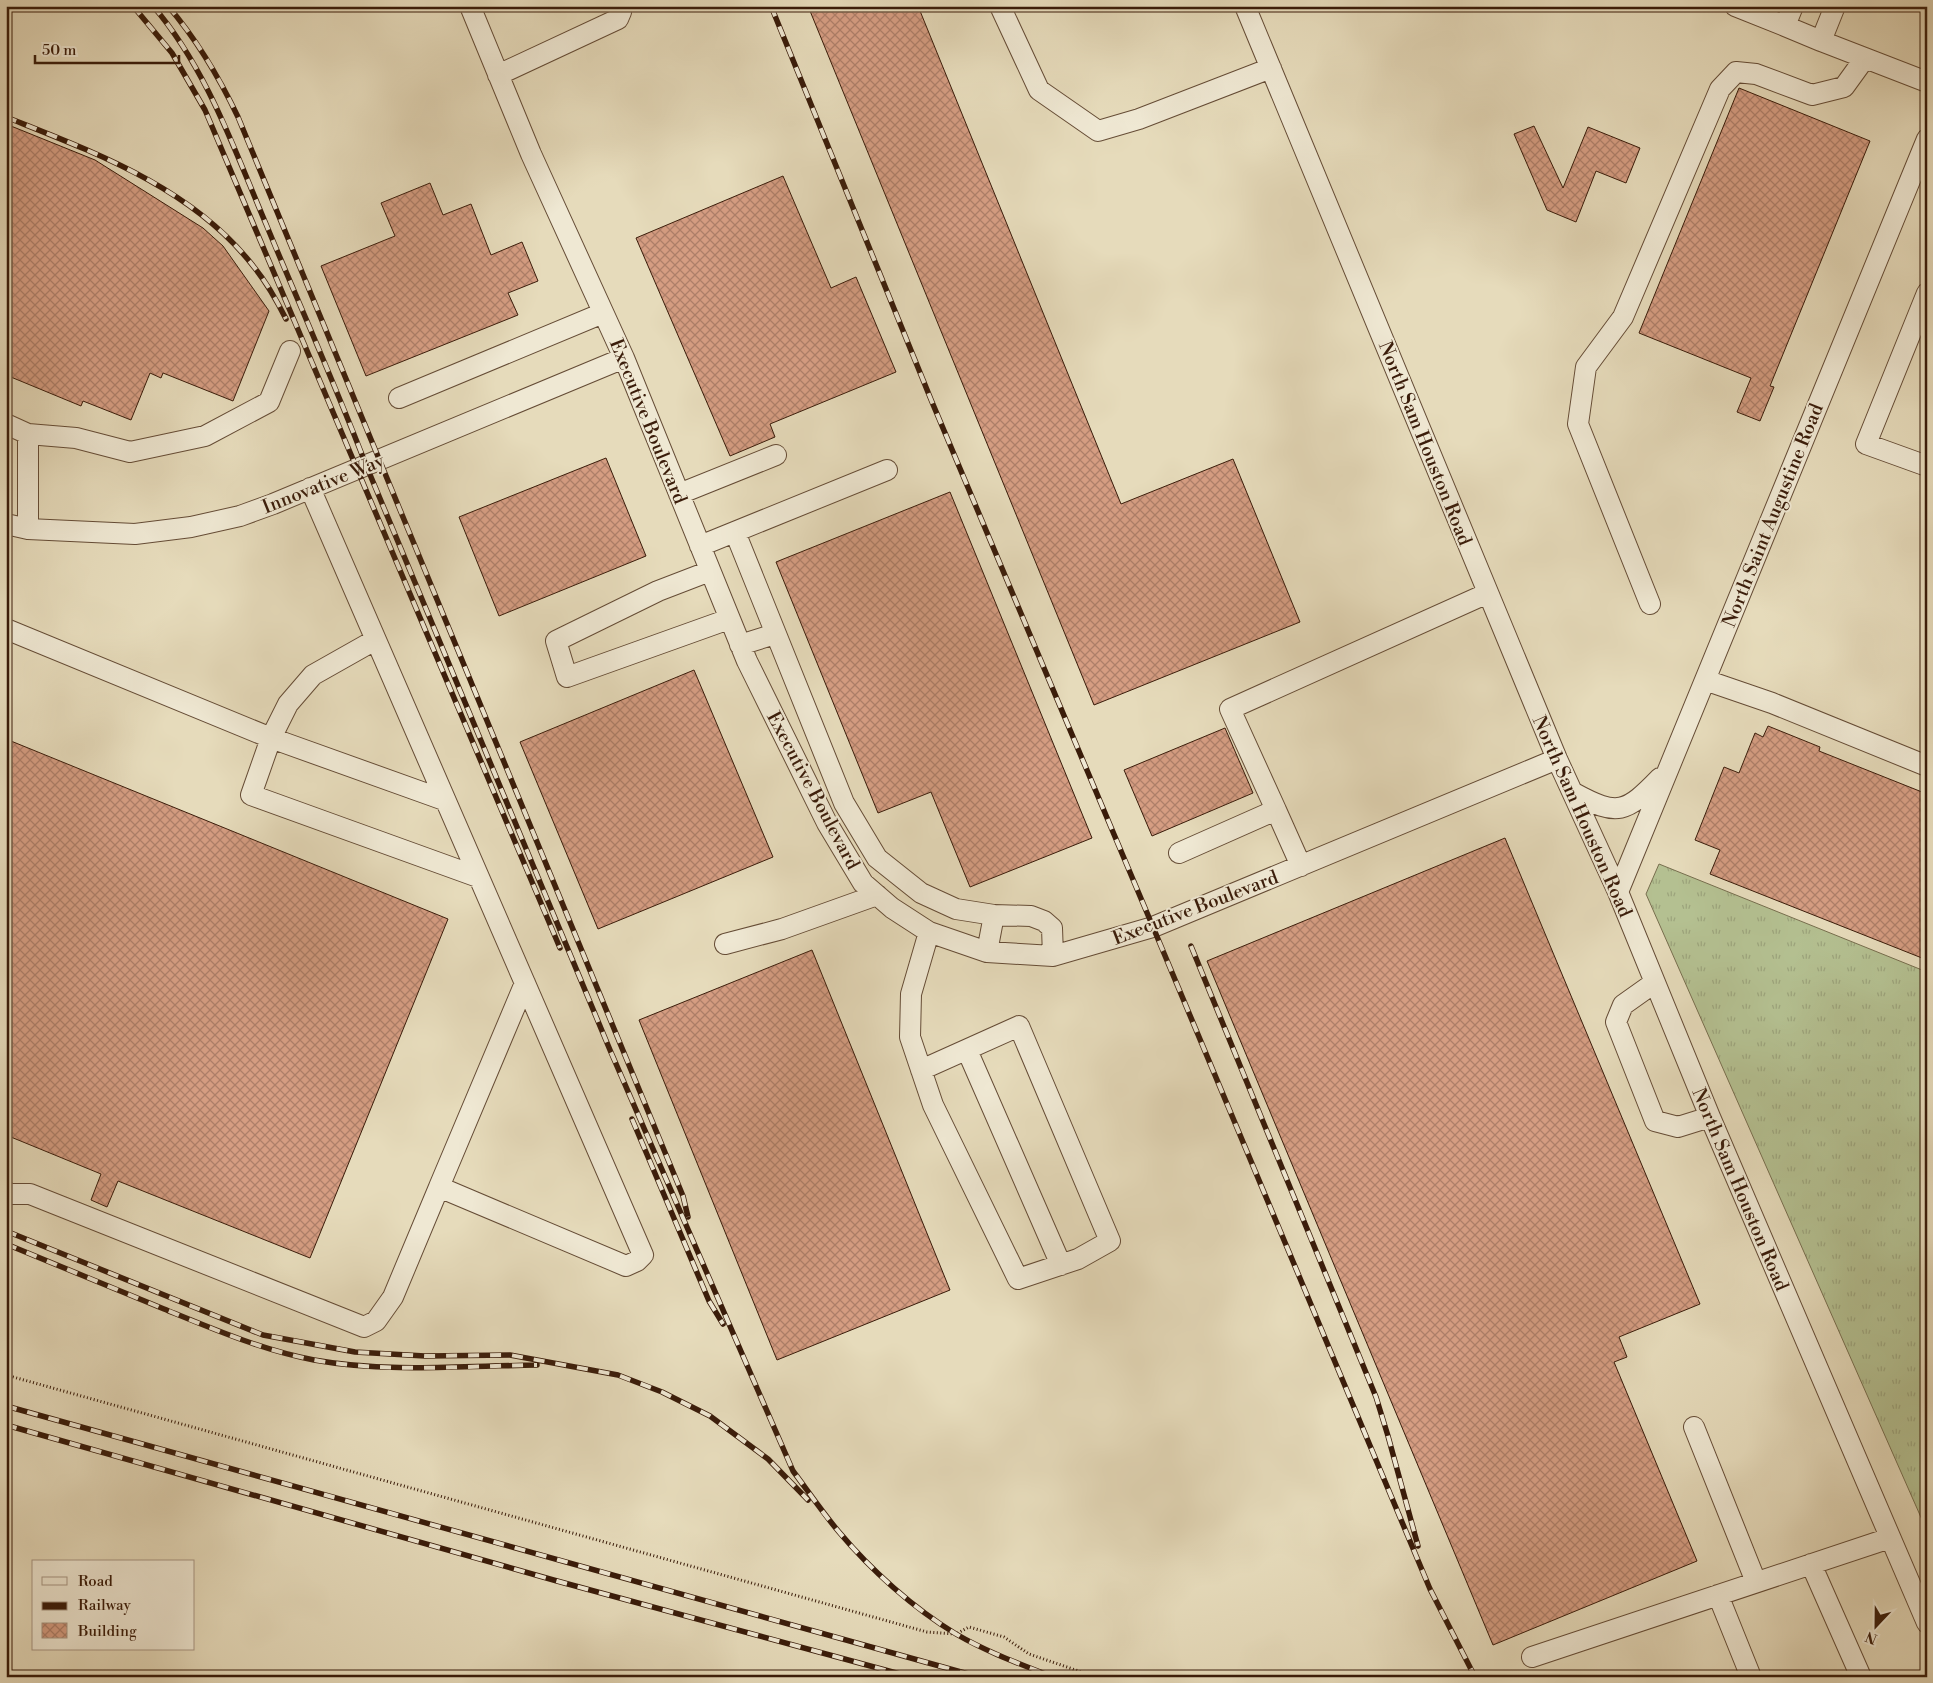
<svg xmlns="http://www.w3.org/2000/svg" width="1933" height="1683" font-family="'Libre Bodoni',serif">
<style>
.grass{fill:url(#grass-tufts);stroke:#776e4e}
.building{fill:url(#building-cross-hatch);stroke:#3a1c0a}
.lines{fill:none;stroke-linecap:round;stroke-linejoin:round}
.minor-casing{stroke:#654c36;stroke-width:22}
.path{stroke:#3a1c0a;stroke-width:3;stroke-dasharray:1 2.5;stroke-linecap:butt}
.minor{stroke:#efe8d3;stroke-width:20}
.rail-casing{stroke:#3a1c0a;stroke-width:5.5}
.rail{stroke:#efe8d3;stroke-width:4;stroke-dasharray:11;stroke-linecap:butt}
.labels{text-anchor:middle;stroke-width:4;stroke-linejoin:round;paint-order:stroke}
.street-label{font-size:19px;fill:#3a1c0a;stroke:#efe8d3}
</style>
<defs>
<pattern id="grass-tufts" width="24" height="20" patternUnits="userSpaceOnUse" patternTransform="scale(1.25)"><rect width="24" height="20" fill="#b4c091"/><path d="M3 7l-1-3M5 7V3M7 7l1-3M15 17l-1-3M17 17v-4M19 17l1-3" fill="none" stroke="#9ca47c"/></pattern>
<pattern id="building-cross-hatch" width="8" height="8" patternUnits="userSpaceOnUse" patternTransform="scale(1.25)"><rect width="8" height="8" fill="#d59d82"/><path d="M0 0l8 8M0 8l8-8" fill="none" stroke="#ae7f69"/></pattern>
</defs>
<rect width="100%" height="100%" fill="#e6dbbb"/>
<filter id="stains"><feTurbulence type="fractalNoise" baseFrequency=".004" numOctaves="4"/><feColorMatrix values="0 0 0 0 .2 0 0 0 0 .09 0 0 0 0 .02 0 0 0 .5 -.17"/></filter>
<radialGradient id="worn" r=".72"><stop offset=".6" stop-color="#630" stop-opacity="0"/><stop offset="1" stop-color="#630" stop-opacity=".3"/></radialGradient>
<path class="grass" d="M1659,864L1927,972V1531L1646,894Z"/>
<path class="building" d="M808,6H918L1121,504L1233,459L1300,622L1094,705Z
M1739,88L1870,141L1770,386L1774,387L1760,421L1737,412L1751,378L1639,333Z
M6,124L95,160L203,228L223,246L269,311L233,401L163,373L161,378L150,373L131,420L83,401L81,406L6,375Z
M1534,126L1563,188L1588,127L1640,148L1626,183L1596,171L1576,222L1547,210L1514,134Z
M783,176L831,288L856,277L896,372L770,424L775,437L730,456L636,238Z
M430,183L443,215L471,204L491,255L522,242L538,281L508,293L518,315L366,376L321,266L395,236L381,203Z
M606,458L646,556L499,616L459,517Z
M950,492L1092,838L970,887L931,792L878,813L776,562Z
M694,670L773,857L598,929L520,742Z
M1768,726L1820,747L1819,751L1927,794V960L1710,874L1720,850L1695,840L1724,767L1739,773L1755,733L1763,737Z
M1225,728L1253,793L1152,836L1124,770Z
M6,739L448,919L310,1258L118,1181L107,1207L91,1200L101,1174L6,1135Z
M1505,838L1700,1304L1619,1337L1627,1357L1614,1362L1697,1561L1493,1645L1207,961Z
M812,950L950,1290L777,1360L639,1020Z"/>
<g class="lines">
<g class="minor-casing">
<path id="minor" d="M470,6L531,154L624,358L747,661L827,823L863,883L892,908L929,932L987,952L1053,956L1153,927L1557,759
M1000,6L1039,90L1098,131L1139,119L1271,68
M1245,6L1557,759L1618,892L1710,1117L1927,1623
M1735,6L1785,26L1793,6
M1835,6L1821,41L1927,82
M1785,26L1821,41
M498,75L618,19L621,12L618,6
M1927,293L1866,444L1927,466
M399,398L603,313
M6,424L28,434
M679,494L776,455
M6,524L28,529L135,534L191,527L240,516L273,504L624,358
M28,529V434L76,438L130,452L205,436L269,402L290,351
M735,532L844,803L877,858L921,893L956,909L994,915L1031,916L1044,921L1052,928L1053,956
M700,546L887,470
M710,571L658,591L556,641L567,677L729,619
M1650,604L1578,424L1586,367L1623,317L1720,89L1736,72L1756,74L1812,95L1844,87L1865,58
M6,629L271,738L288,704L313,675L375,640
M740,645L775,634
M1705,680L1772,703L1927,766
M1574,793C1618,817 1626,813 1660,778
M444,800L271,738L251,795L478,877
M1276,810L1301,866
M1179,853L1276,810L1230,709L1488,593
M1618,892L1927,139
M725,944L782,929L877,895
M987,952L994,915
M1654,983L1623,1005L1616,1022L1655,1121L1678,1127L1710,1117
M967,1050L1061,1265
M921,1070L1019,1026L1110,1241L1078,1259L1018,1279L933,1105L910,1037L911,994L929,932
M439,1187L525,983
M6,1192L11,1194H30L364,1327L376,1321L393,1297L439,1187L626,1266L637,1261L643,1255L310,488
M1694,1427L1756,1582
M1811,1564L1861,1677
M1718,1595L1751,1677
M1532,1657L1890,1538"/>
</g>
<path class="path" d="M6,1375L927,1632L956,1634L969,1627L1004,1637L1029,1654L1096,1677"/>
<use href="#minor" class="minor"/>
<g class="rail-casing">
<path id="rail" d="M133,6L172,53L205,110L560,948
M153,6C207,69 234,149 266,224C299,304 335,384 366,465L610,1050L793,1471C808,1491 822,1512 839,1532C871,1570 913,1608 956,1634C987,1652 1020,1664 1053,1677
M168,6C197,40 219,77 238,117L683,1196L688,1217
M771,6L932,402L1153,927L1430,1589L1475,1677
M6,117C96,153 193,188 254,267C267,283 277,301 286,319
M1191,946L1376,1397L1388,1436L1418,1546
M632,1119L709,1301L723,1324
M6,1231L263,1335L355,1352L425,1356L510,1355L618,1375L662,1392L710,1416L768,1459L808,1500
M6,1244C59,1266 111,1287 164,1309C213,1329 262,1350 314,1360C387,1373 463,1366 537,1365
M6,1406L979,1677
M6,1425L557,1581L911,1677"/>
</g>
<use href="#rail" class="rail"/>
</g>
<g class="labels">
<g class="street-label">
<text transform="translate(649 421) rotate(68)" y="7">Executive Boulevard</text>
<text transform="translate(1426 443) rotate(68)" y="7">North Sam Houston Road</text>
<text transform="translate(323 483) rotate(-22)" y="7">Innovative Way</text>
<text transform="translate(1772 515) rotate(-68)" y="7">North Saint Augustine Road</text>
<text transform="translate(814 790) rotate(62)" y="7">Executive Boulevard</text>
<text transform="translate(1583 816) rotate(66)" y="7">North Sam Houston Road</text>
<text transform="translate(1195 907) rotate(-21)" y="7">Executive Boulevard</text>
<text transform="translate(1741 1189) rotate(67)" y="7">North Sam Houston Road</text>
</g>
</g>
<rect width="1933" height="1683" fill="none" stroke="#e6dbbb" stroke-width="25"/>
<rect x="8" y="8" width="1918" height="1668" fill="none" stroke="#3a1c0a" stroke-width="2.5"/>
<rect x="12" y="12" width="1908" height="1658" fill="none" stroke="#3a1c0a"/>
<rect x="32" y="1560" width="162" height="90" fill="#efe8d3" stroke="#a79683"/>
<rect x="42" y="1577" width="25" height="8" fill="#efe8d3" stroke="#a79683"/>
<text x="78" y="1586" font-size="15" fill="#3a1c0a">Road</text>
<rect x="42" y="1602" width="25" height="8" fill="#3a1c0a" stroke="#a79683"/>
<text x="78" y="1610" font-size="15" fill="#3a1c0a">Railway</text>
<rect x="42" y="1623" width="25" height="15" fill="url(#building-cross-hatch)" stroke="#a79683"/>
<text x="78" y="1636" font-size="15" fill="#3a1c0a">Building</text>
<g transform="translate(1876 1626) rotate(202)" stroke="#efe8d3" stroke-width="4" paint-order="stroke">
<path d="M0-4L9 19L0 12L-9 19Z" fill="#3a1c0a"/>
<text y="-8" font-size="14" font-weight="bold" text-anchor="middle" fill="#3a1c0a">N</text>
</g>
<path d="M35 55v8h144v-8" fill="none" stroke="#3a1c0a" stroke-width="2.5"/>
<text x="42" y="55" font-size="15" fill="#3a1c0a" stroke="#efe8d3" stroke-width="4" paint-order="stroke">50 m</text>
<rect width="100%" height="100%" filter="url(#stains)"/>
<rect width="100%" height="100%" fill="url(#worn)"/>
</svg>
